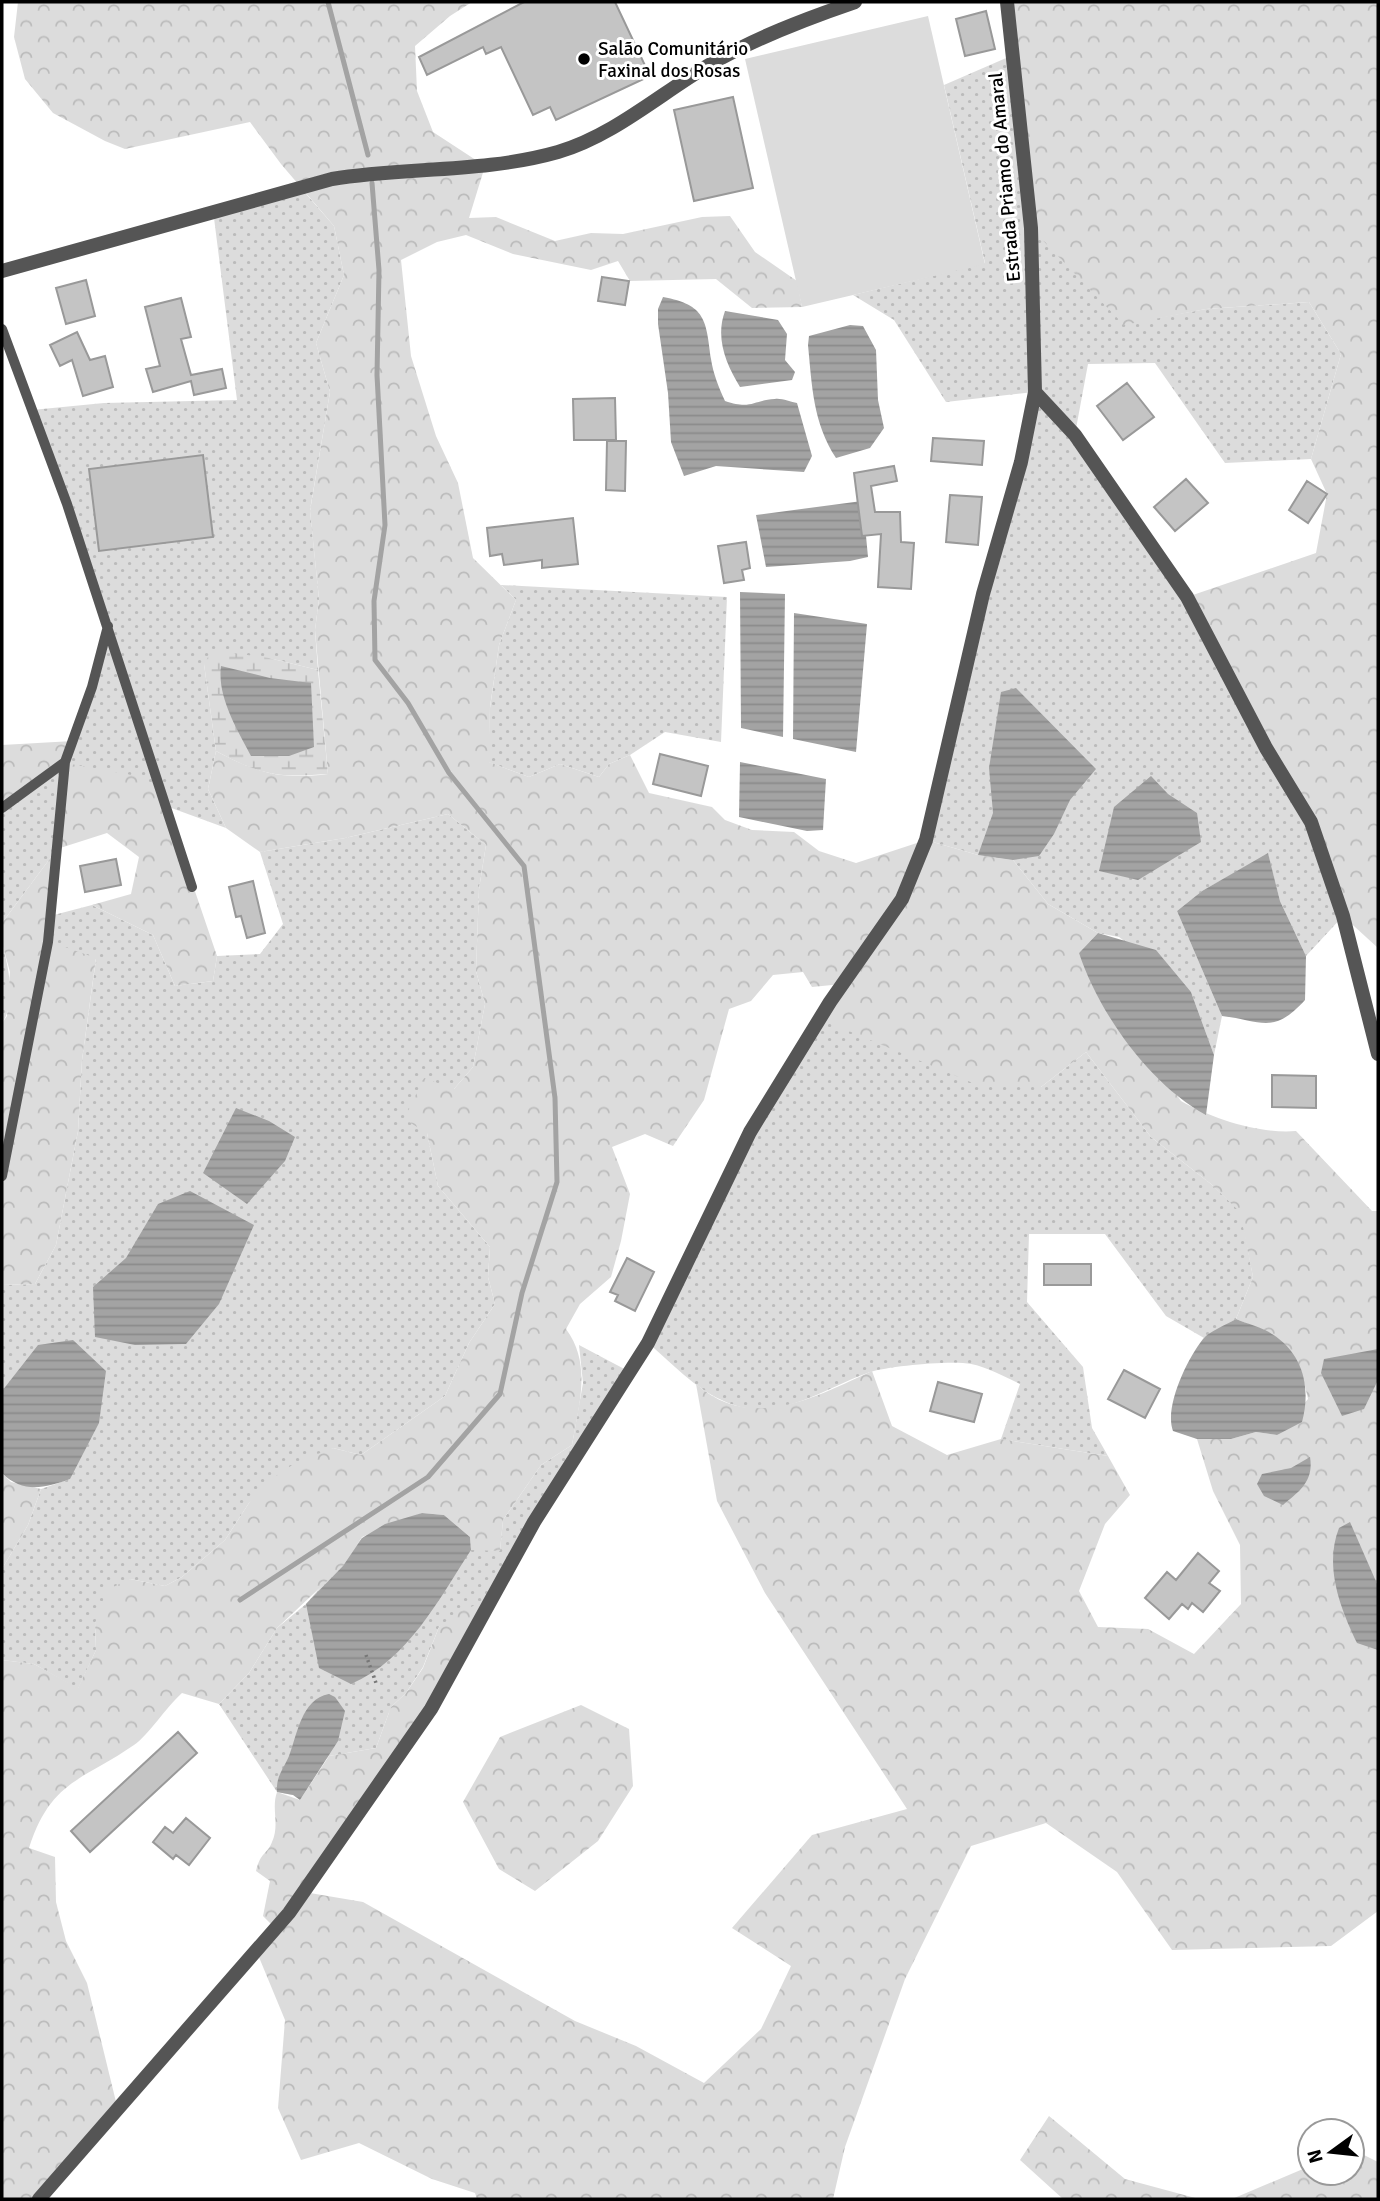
<svg xmlns="http://www.w3.org/2000/svg" width="1380" height="2201" font-family="Signika,sans-serif">
<style>
.grass{fill:url(#grass-dots)}
.forest{fill:url(#forest-crowns)}
.wetland{fill:url(#wetland-marsh)}
.pitch{fill:#dcdcdc}
.water{fill:url(#water-rules)}
.lines{fill:none;stroke-linecap:round;stroke-linejoin:round}
.stream{stroke:#a3a3a3;stroke-width:5}
.building{fill:#c4c4c4;stroke:#999;stroke-width:2}
.path{stroke:#777;stroke-width:3.5;stroke-dasharray:2 3.5;stroke-linecap:butt}
.lane{stroke:#555;stroke-width:10}
.street{stroke:#555;stroke-width:14}
.poi-dot{fill:#000;stroke:#fff;stroke-width:2.5}
.labels{text-anchor:middle;stroke-width:6;stroke-linejoin:round;paint-order:stroke}
.poi-label{font-size:19px;fill:#000;stroke:#fff;text-anchor:start}
.street-label{font-size:19px;fill:#000;stroke:#fff}
</style>
<defs>
<pattern id="grass-dots" width="8" height="8" patternUnits="userSpaceOnUse" patternTransform="scale(1.75)"><rect width="8" height="8" fill="#dcdcdc"/><path d="M2 2h.1M6 6h.1" fill="none" stroke="#bbb" stroke-width="1.8" stroke-linecap="round"/></pattern>
<pattern id="forest-crowns" width="20" height="18" patternUnits="userSpaceOnUse" patternTransform="scale(1.75)"><rect width="20" height="18" fill="#dcdcdc"/><path d="M2 6a3 3 0 1 1 6 0M12 15a3 3 0 1 1 6 0" fill="none" stroke="#bbb"/></pattern>
<pattern id="wetland-marsh" width="20" height="14" patternUnits="userSpaceOnUse" patternTransform="scale(1.75)"><rect width="20" height="14" fill="#dcdcdc"/><path d="M1 5h8M5 5V1M11 12h8M15 12V8" fill="none" stroke="#bbb"/></pattern>
<pattern id="water-rules" width="6" height="5" patternUnits="userSpaceOnUse" patternTransform="scale(1.75)"><rect width="6" height="5" fill="#a3a3a3"/><path d="M0 2.5h6" fill="none" stroke="#8b8b8b"/></pattern>
</defs>
<rect width="100%" height="100%" fill="#fff"/>
<path class="grass" d="M1013,55L1124,324L1206,309L1309,302L1341,354L1311,459L1225,463L1155,363L1088,364L1075,434L1187,597L1311,822L1343,916L1306,956L1280,901L1268,854L1202,891L1177,911L1222,1016L1214,1055L1191,992L1119,937L1098,933L1048,904L1013,860L978,855L926,840L1034,392L946,402L894,320L853,295L985,263L944,85Z
M301,188L334,226L344,275L316,343L330,392L310,510L319,599L315,630L318,670L269,658L204,664L216,751L208,789L226,828L166,806L57,849L2,923V808L65,762L108,626L32,410L104,403L237,400L213,210Z
M501,585L727,597L721,742L665,732L630,755L609,764L599,777L560,764L529,777L488,762L490,708L499,645L516,600Z
M448,814L486,845L479,889L476,971L485,1004L473,1067L454,1089L427,1133L438,1186L490,1247L488,1277L495,1304L469,1343L445,1396L361,1455L333,1448L249,1503L225,1540L182,1577L165,1586L130,1579L95,1623L96,1650L78,1689L34,1664L2,1660V1569L28,1525L41,1489L70,1479L2,1391V1285L35,1284L56,1245L78,1131L82,1060L96,959L48,942L50,916L92,905L153,935L175,986L213,981L217,956L260,954L283,924L260,852L345,838Z
M2,943C8,966 17,1002 2,1023Z
M820,1019L1041,1087L1086,1052L1151,1137L1211,1184L1241,1212L1253,1277L1236,1319L1204,1338L1166,1316L1105,1234H1029L1027,1302L1083,1367L1092,1428L1108,1456L1001,1439L1020,1384C1005,1377 987,1367 971,1364C952,1360 889,1366 870,1372C827,1387 782,1421 734,1405C700,1394 675,1366 648,1343L750,1132Z
M579,1345L630,1372L491,1599L439,1627L423,1667L406,1693L391,1707L376,1748L329,1756L293,1795L277,1792L219,1704L249,1673L277,1628L306,1604L362,1538L500,1551L503,1520L541,1465L572,1445L583,1383Z"/>
<path class="forest" d="M18,2H472L450,16L415,46L417,91L433,132L485,166L469,218L496,217L555,241L591,233L623,234L702,217L730,216L755,252L797,281L802,307L752,308L716,279L630,281L618,261L591,270L513,254L466,235L437,242L401,260L411,356L436,436L458,483L473,558L516,600L499,645L490,707L489,762L529,777L560,764L599,777L609,764L630,755L649,793L712,807L725,820L752,830L794,832L819,851L856,863L926,840L978,855L1013,860L1048,904L1098,933L1079,953L1181,1101C1213,1119 1259,1134 1296,1131L1372,1211H1378V1911L1331,1946L1172,1950L1117,1872L1046,1823L971,1846L905,1979L845,2147L833,2199H477L475,2193L432,2179L359,2143L301,2160L278,2108L285,2020L256,1950L275,1928L263,1916L270,1881L256,1871C261,1851 267,1855 272,1842C280,1825 271,1809 277,1792L300,1800L329,1756L376,1748L391,1707L406,1693L423,1668L439,1627L458,1612L491,1599L431,1709L304,1892L363,1902L575,2021L636,2046L704,2083L761,2029L791,1966L732,1928L812,1835L907,1809L765,1593L717,1501L696,1384C751,1433 815,1397 872,1371L892,1426L947,1455L1001,1439L1108,1456L1130,1495L1105,1524L1079,1591L1098,1627L1148,1629L1194,1654L1241,1604L1240,1545L1213,1491L1197,1439H1231L1256,1432L1277,1435L1308,1399C1297,1346 1285,1339 1236,1319L1253,1277L1240,1212L1211,1184L1151,1137L1086,1052L1041,1087L980,1086L820,1019L842,984L812,987L803,972L773,975L751,1001L729,1009L704,1100L673,1146L645,1134L612,1147L630,1194L621,1241L611,1277L580,1304L566,1329C592,1364 579,1405 572,1445L541,1465L503,1520L500,1551L471,1550L470,1537L444,1515L422,1513L362,1537L343,1566L277,1628L249,1673L219,1704L182,1693C167,1706 147,1737 134,1745C82,1781 51,1780 29,1848L55,1857L56,1902L66,1941L87,1983L118,2110L39,2199H2V1660L34,1664L78,1688L96,1650L95,1623L107,1590L130,1579L165,1586L182,1577L225,1540L249,1503L277,1475L297,1462L333,1448L361,1455L445,1396L469,1343L495,1304L488,1277L490,1247L438,1186L427,1133L404,1119L424,1078L454,1089L473,1067L485,1004L476,971L479,889L486,845L448,814L345,838L260,852L226,828L208,789L216,751C257,773 281,780 328,774L315,630L319,599L310,511L330,392L316,343L344,275L334,226L281,164L250,122L125,149L105,141L53,113L25,79L14,37Z
M1007,2H1378V948L1343,916L1311,822L1187,597L1316,553L1327,494L1311,459L1341,354L1309,302L1206,309L1124,325L1031,228Z
M73,741L65,763L137,776L166,806L217,956L213,981L175,986L153,935L92,905L131,894L139,857L107,833L57,849L48,941L96,958L82,1060L78,1131L56,1245L35,1284L2,1285V1023L7,1016L10,972L2,943V923L57,849L65,764L2,808V745Z
M2,1473L11,1482L41,1489L28,1525L2,1569Z
M581,1705L629,1729L633,1786L598,1841L535,1891L499,1869L463,1802L500,1737Z
M1049,2116L1125,2179L1199,2199H1063L1020,2160Z
M1352,2149L1378,2162V2199H1232L1310,2166V2173H1352Z"/>
<path class="wetland" d="M212,650L269,658L318,670L328,774C278,778 260,775 216,751L204,664Z"/>
<path class="pitch" d="M928,16L985,264L802,307L745,59Z"/>
<path class="water" d="M663,297C706,305 706,320 711,359C713,373 719,388 725,401C752,410 753,400 775,399C781,398 791,402 797,403L812,456L804,472L716,466L684,476L671,442L668,393L658,324V309Z
M725,311L778,320L787,334L785,360L795,372L792,380L740,387C726,364 715,338 725,311Z
M850,325L863,326L876,350L878,400L884,428L870,448L836,458C813,423 812,386 808,345L809,336Z
M862,501L859,514L862,536H866L868,557L850,561L766,567L756,515Z
M740,592L785,594L783,737L741,728Z
M794,613L867,624L856,752L793,739Z
M221,666L270,678L311,683L314,747L289,756H251C237,729 217,697 221,666Z
M1016,688L1096,769L1070,800L1054,834L1039,856L1013,860L978,855L993,813L989,768L1001,692Z
M740,762L826,779L823,830L807,831L739,817Z
M1151,776L1168,794L1197,813L1201,842L1138,880L1099,871L1114,807Z
M1268,853L1280,901L1306,956L1305,1000C1273,1035 1263,1021 1222,1016L1177,911L1202,891Z
M1098,933L1156,950L1191,992L1214,1055L1206,1115C1149,1084 1099,1013 1079,953Z
M236,1108L269,1121L295,1137L285,1161L247,1204L203,1173Z
M190,1191L254,1225L219,1304L186,1344L135,1345L95,1337L93,1287L126,1258L158,1204Z
M1236,1319C1247,1324 1262,1327 1272,1334C1304,1354 1311,1389 1302,1422L1277,1435L1256,1432L1231,1439H1197L1173,1431C1164,1407 1187,1359 1203,1339C1210,1331 1226,1325 1236,1319Z
M73,1340L106,1371L99,1423L70,1479C45,1488 23,1494 2,1473V1391L38,1345Z
M1378,1349V1380L1364,1409L1342,1416L1321,1373L1324,1359Z
M1310,1457C1314,1481 1300,1491 1283,1505L1264,1496L1257,1484L1262,1474L1291,1468Z
M422,1513L444,1515L470,1537L471,1550C439,1599 408,1660 351,1684L319,1668L306,1604L343,1566L362,1538L385,1524Z
M1350,1522L1378,1586V1650L1357,1643C1340,1608 1324,1566 1339,1528Z
M329,1694L335,1697L345,1711L338,1741L300,1800L293,1795L277,1792C276,1776 283,1770 289,1756C297,1736 301,1699 329,1694Z"/>
<g class="lines">
<path class="stream" d="M328,2L368,155
M240,1600L428,1477L500,1394L522,1293L557,1182L555,1098L524,866L449,773L408,703L375,660L374,601L385,525L377,375L379,270L372,183"/>
</g>
<path class="building" d="M524,2H615L650,76L556,120L550,107L533,115L501,47L486,54L483,47L427,75L419,57Z
M986,11L995,49L965,56L956,19Z
M733,97L753,188L694,201L674,110Z
M602,277L629,281L625,305L598,301Z
M86,280L95,316L66,324L56,288Z
M181,298L191,337L181,339L191,375L222,369L226,388L194,395L191,381L153,392L146,369L160,366L145,307Z
M77,332L90,360L105,356L113,387L83,396L72,360L60,366L50,345Z
M1127,383L1154,417L1123,440L1097,406Z
M615,398L616,440H574L573,399Z
M933,438L984,441L982,465L931,461Z
M607,441H626L625,491L606,490Z
M203,455L213,537L99,551L89,469Z
M894,466L897,481L871,486L875,512H900L901,542L914,543L911,589L878,587L881,534L862,536L854,473Z
M1186,479L1208,503L1175,531L1154,507Z
M1307,481L1327,494L1308,523L1289,510Z
M950,495L982,497L978,545L946,542Z
M573,518L578,564L542,568V560L504,565L502,554L490,556L487,528Z
M746,542L750,568L742,570L744,580L724,583L718,546Z
M660,754L708,766L701,796L653,784Z
M116,859L121,885L85,892L80,866Z
M253,881L265,933L247,938L241,916L236,917L229,887Z
M1272,1075L1316,1076V1108L1272,1107Z
M627,1258L654,1272L635,1311L615,1301L618,1295L610,1292Z
M1044,1264H1091V1285H1044Z
M1124,1370L1160,1389L1145,1418L1108,1399Z
M938,1382L982,1394L974,1422L930,1411Z
M1198,1553L1219,1571L1209,1583L1220,1591L1203,1612L1192,1603L1188,1609L1182,1604L1169,1619L1145,1598L1167,1572L1176,1580Z
M178,1732L197,1753L90,1852L71,1831Z
M186,1818L210,1838L189,1865L176,1855L173,1859L153,1842L165,1827L173,1833Z"/>
<g class="lines">
<path class="path" d="M366,1655L376,1683"/>
<path class="lane" d="M2,329L67,504L192,887
M2,808L65,762
M2,1176L48,942L65,762L92,687L108,626"/>
<path class="street" d="M2,271L332,179C407,167 484,173 558,152C613,136 660,94 709,65C755,38 805,19 855,2
M1035,392L1075,435L1187,597L1266,748L1311,822L1343,916L1378,1054
M39,2199L289,1913L431,1709L534,1522L648,1343L750,1132L830,1002L902,899L926,840L983,594L1021,462L1035,392L1031,228L1007,2"/>
</g>
<circle class="poi-dot" cx="584" cy="59" r="7"/>
<g class="labels">
<g class="poi-label">
<text x="598" y="55">Salão Comunitário<tspan x="598" dy="22">Faxinal dos Rosas</tspan></text>
</g>
<g class="street-label">
<text transform="translate(1004 177) rotate(-95)" y="7">Estrada Priamo do Amaral</text>
</g>
</g>
<rect width="1380" height="2201" fill="none" stroke="#000000" stroke-width="7"/>
<g transform="translate(1331 2152) rotate(255)"><circle r="33" fill="#ffffff" stroke="#999999" stroke-width="2"/>
<path d="M0-5L12 26L0 18L-12 26Z" fill="#000000"/>
<text y="-10" font-size="19" font-weight="bold" text-anchor="middle" fill="#000000">N</text>
</g>
</svg>
